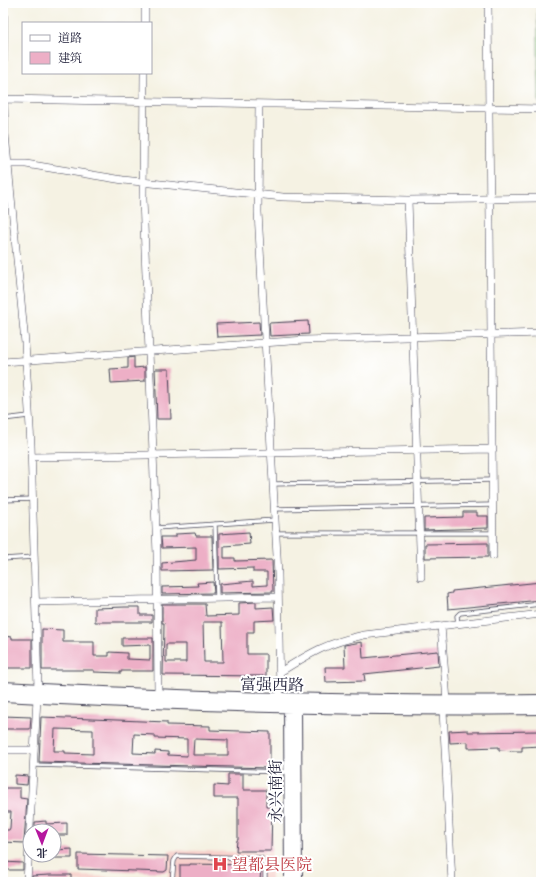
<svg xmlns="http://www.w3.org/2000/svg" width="544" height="885" font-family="'IM FELL English','Noto Serif SC',serif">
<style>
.built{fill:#f7d0cb}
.green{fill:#95cf82;stroke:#5c785e}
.building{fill:#edafc6;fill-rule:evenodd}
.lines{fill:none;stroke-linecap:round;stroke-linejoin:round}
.lane-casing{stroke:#424154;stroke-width:5}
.street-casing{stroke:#424154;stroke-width:8}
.secondary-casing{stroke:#424154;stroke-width:12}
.lane{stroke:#fff;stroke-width:3.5}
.street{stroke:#fff;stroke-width:7}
.secondary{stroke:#fff;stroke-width:10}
.labels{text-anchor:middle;stroke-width:4;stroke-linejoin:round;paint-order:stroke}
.street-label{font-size:16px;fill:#22223b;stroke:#fff}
.health-label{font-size:16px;fill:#be3a42;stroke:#fff;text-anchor:start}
</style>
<rect width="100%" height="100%" fill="#fff"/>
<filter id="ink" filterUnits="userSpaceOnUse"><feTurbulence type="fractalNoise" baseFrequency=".025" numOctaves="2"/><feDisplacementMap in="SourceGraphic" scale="8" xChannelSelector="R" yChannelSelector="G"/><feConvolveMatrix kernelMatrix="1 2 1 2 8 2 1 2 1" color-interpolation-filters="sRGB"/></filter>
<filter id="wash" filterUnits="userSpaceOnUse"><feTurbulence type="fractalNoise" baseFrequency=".012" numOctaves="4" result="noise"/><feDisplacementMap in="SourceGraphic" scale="16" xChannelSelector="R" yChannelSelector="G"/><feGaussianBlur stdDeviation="0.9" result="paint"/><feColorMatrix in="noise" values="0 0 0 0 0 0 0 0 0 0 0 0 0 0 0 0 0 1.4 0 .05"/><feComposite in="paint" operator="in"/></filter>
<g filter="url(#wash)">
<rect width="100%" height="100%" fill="#f5f2e3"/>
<path class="built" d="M169,850L271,853V882H72V876L168,878Z"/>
<path class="green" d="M537,3H541V103H539Z"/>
<g id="blocks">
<path class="building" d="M308,321L309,334L270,336L269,323Z
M259,322L260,335L217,337L216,324Z
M134,357V368L145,367V381L111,383L110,369L128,368V358Z
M155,369H169L171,419H157Z
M463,512H477V516H488V528L424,530V518L463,517Z
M249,532L250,544L224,546V558H235V561L272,560L273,592L220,593V584L253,581V586L267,585V572H253V568L219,569V534Z
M195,533L196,536H212L213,570L162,571V563L196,560V547L162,548L161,537H176V534Z
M488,543V557L425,558V544Z
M213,582L214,593L162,594V587L198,586L197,583Z
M541,582V600L448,609L447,594L452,593V591Z
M256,602V608L273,607L274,620L254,621V632H247V654H266V676L163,675L164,623H162V604H205L206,616L239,615V603ZM203,622H222L223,662H204ZM166,644H186V662H166Z
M125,607H140V615H152V622H95V608Z
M42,629L63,630V642H94V656H109V652L127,653V659L150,660V645L122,646V638H153V671H121V673L94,672V670H42Z
M3,636L12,637V639H32V668H3Z
M362,642L363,658L438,651L439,666L364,674L365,681L326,682L325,667H345L344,645Z
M3,716L31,717L30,729H3Z
M41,717L167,722V725L210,726V730L270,732V768L39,762ZM55,729L93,730V754L65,753V751H54ZM134,734L155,735V738L187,739V756L168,755V752L155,751V754L133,753ZM194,739L228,740V755H193Z
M468,730V732L541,731V746L522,747V751H514L499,750V747L468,748V742L450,743L449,731Z
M228,774H243V790H266V807H272L271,851H236L237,840H238V798H214V785L228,786Z
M15,775L28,776L27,785L15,784Z
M3,788H20V798L27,799L24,843L3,842V830H9L10,828L11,812H3Z
M46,821V824L67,823V835H54V831H35V822Z
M72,849V858H54V850Z
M78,854L168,856L167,870L164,872L78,869Z
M3,862L23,863V870H3Z
M190,864L252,865V867H261L260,882H180V865H190Z
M50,875H71V882H32V876Z"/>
</g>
</g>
<g filter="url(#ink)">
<use href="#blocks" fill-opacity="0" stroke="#424154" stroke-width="1"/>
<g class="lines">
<g class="lane-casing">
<path id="lane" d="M3,419L29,416
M273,484L493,480
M3,500L33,499
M274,509L493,505
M215,524L217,598
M156,528L275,520
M276,533H493
M3,559L34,557
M458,624L457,616L460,613L541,604
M33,765L289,772
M172,882L174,861L177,856L261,858L265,866V882"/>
</g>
<g class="street-casing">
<path id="street" d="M4,3L3,75L5,134L25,343L31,445L38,689
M488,3L493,556
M145,23V3
M144,73L143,199L157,554L158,695
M3,99L541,109
M259,104L258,212L278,574L280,699
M4,164H26L123,180L283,197L408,200L541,198
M408,200L421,577
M3,362L305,340L541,333
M32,457L493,449
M36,602L278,597
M441,626L447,701
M280,672C312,652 327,643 364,635L541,614
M443,710L452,882
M3,750H34
M27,882L37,698"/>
</g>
<g class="secondary-casing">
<path id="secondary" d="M3,687C183,697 360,702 541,700
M3,696C182,706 361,711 541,709
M289,702L290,882
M296,702L297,882"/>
</g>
<use href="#lane" class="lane"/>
<use href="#street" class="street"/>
<use href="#secondary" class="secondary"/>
</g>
</g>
<defs>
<g id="hospital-bare" transform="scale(1.2)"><path d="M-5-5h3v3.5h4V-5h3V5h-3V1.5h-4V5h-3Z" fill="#e0444e" stroke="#fff" stroke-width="2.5" paint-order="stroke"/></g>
</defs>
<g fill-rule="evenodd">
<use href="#hospital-bare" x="220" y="864"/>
</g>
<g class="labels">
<g class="street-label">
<text transform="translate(272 684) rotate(1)" y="6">富强西路</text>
<text transform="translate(275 791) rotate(-90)" y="6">永兴南街</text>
</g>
<g class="health-label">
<text x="232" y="870">望都县医院</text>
</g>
</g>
<rect width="544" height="885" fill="none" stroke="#fff" stroke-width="16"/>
<rect x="22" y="22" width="130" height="52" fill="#ffffff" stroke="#a7a7b1"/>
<rect x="30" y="35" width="20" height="6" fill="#ffffff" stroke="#a7a7b1"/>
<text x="58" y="42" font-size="12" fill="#22223b">道路</text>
<rect x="30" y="52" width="20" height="12" fill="#edafc6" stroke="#a7a7b1"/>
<text x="58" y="62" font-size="12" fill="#22223b">建筑</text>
<g transform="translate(42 843) rotate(179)"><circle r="19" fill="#ffffff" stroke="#a7a7b1"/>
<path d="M0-3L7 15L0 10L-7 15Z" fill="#b5179e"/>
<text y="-6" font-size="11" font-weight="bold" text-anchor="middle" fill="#22223b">北</text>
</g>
</svg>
